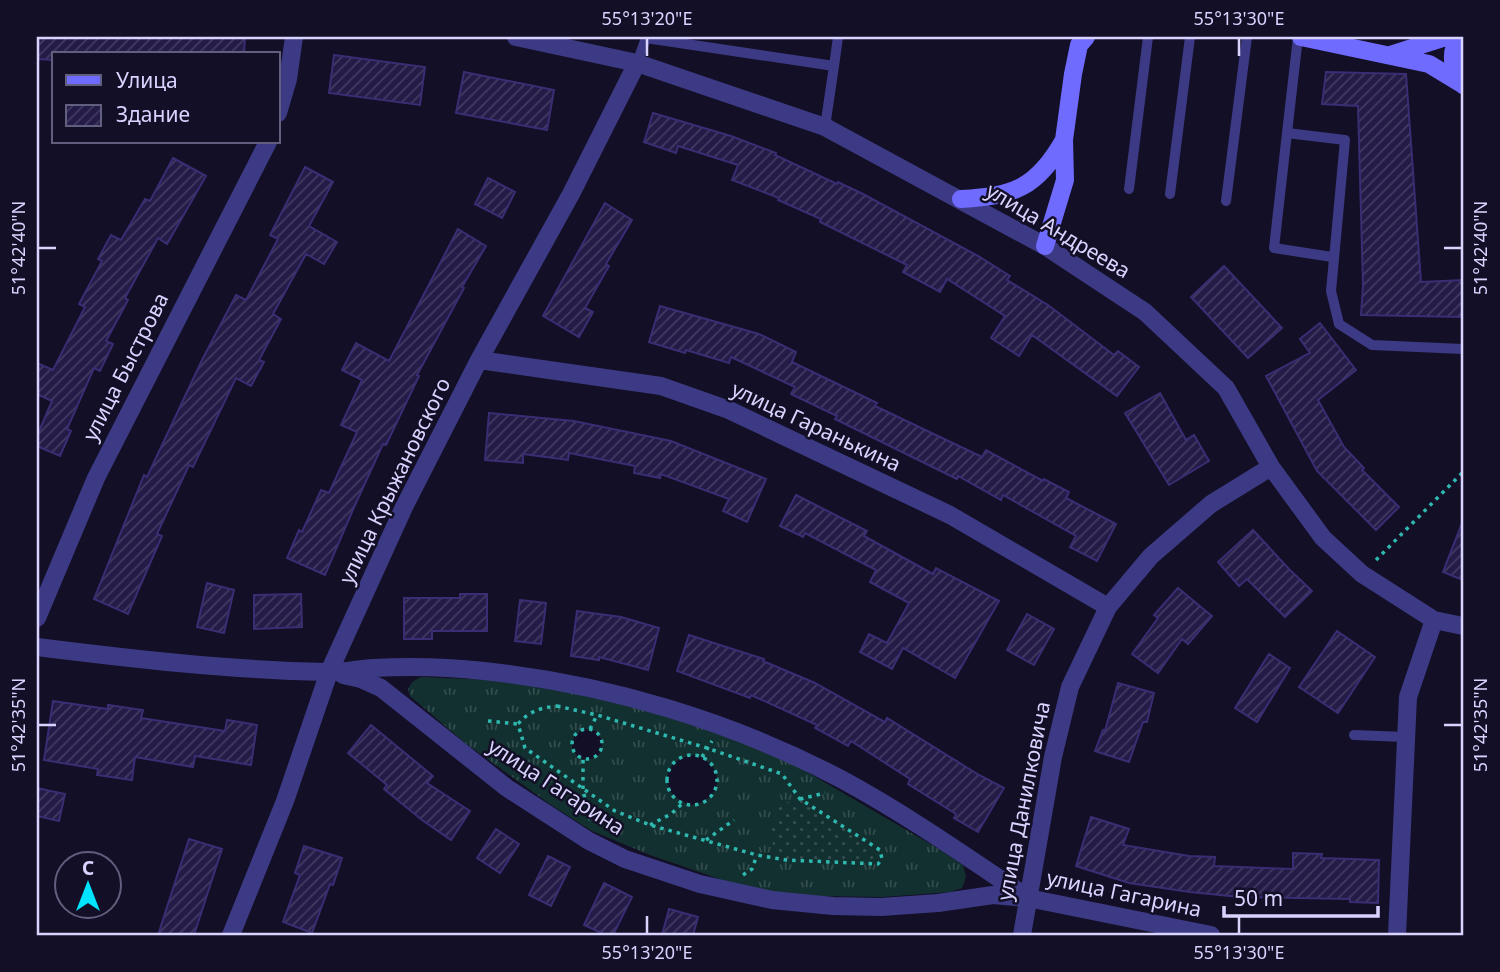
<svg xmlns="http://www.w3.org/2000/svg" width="1500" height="972" font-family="'Noto Sans',sans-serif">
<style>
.grass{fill:url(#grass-tufts);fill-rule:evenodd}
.park{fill:url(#park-dots)}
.building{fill:url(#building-hatch);stroke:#3b2d73;stroke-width:2}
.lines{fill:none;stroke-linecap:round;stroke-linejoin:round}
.path{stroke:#2fb8b0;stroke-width:3.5;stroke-dasharray:3.5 5;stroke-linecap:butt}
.lane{stroke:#3d3a85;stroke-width:10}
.street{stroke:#3d3a85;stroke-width:18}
.secondary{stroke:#6f6bff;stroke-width:18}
.ticks{fill:none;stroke:#d9d4ff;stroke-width:2.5}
.labels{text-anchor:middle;stroke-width:5;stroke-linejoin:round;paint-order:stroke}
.street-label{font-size:21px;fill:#d9d4ff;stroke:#130f26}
.neatline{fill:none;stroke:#d9d4ff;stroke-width:2.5}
.ticks-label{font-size:18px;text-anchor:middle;fill:#d9d4ff}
</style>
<defs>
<pattern id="grass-tufts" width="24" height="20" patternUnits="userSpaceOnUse" patternTransform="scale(1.75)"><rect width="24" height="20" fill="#12302f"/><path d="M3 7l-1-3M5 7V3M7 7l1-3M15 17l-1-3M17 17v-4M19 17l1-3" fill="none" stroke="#344d4e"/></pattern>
<pattern id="park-dots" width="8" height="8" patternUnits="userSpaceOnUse" patternTransform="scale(1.75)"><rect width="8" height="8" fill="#12302f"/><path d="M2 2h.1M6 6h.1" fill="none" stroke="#344d4e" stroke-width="1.8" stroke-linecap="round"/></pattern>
<pattern id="building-hatch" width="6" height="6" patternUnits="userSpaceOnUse" patternTransform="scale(1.75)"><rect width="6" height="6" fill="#241b47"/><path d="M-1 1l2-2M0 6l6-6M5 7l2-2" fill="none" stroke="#433b63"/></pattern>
</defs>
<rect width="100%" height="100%" fill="#130f26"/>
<path class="grass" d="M421,677L493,680L609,699L718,731L783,758L939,849L963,865L966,877L962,888L950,892L883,897L817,896L771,892L731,883L650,855L592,831L551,805L465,743L410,696L408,689L412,682ZM584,729L596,731L603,742L599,755L589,760L578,757L572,748L574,736ZM695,755C726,765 724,799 692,805C657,797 660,758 695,755Z"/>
<path class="park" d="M800,799L880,850L882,859L878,864L786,860C765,846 769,823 781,804Z"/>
<path class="building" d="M37,37H245L244,54H54V60L37,59Z
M334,55L425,67L420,105L329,93Z
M464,72L554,90L547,130L456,113Z
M1326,72L1406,74L1421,282L1463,280V317L1361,315L1363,285L1358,106L1322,104Z
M653,113L731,136L776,153L775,155L837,184L838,182L863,194L980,257L1010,276L1007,280L1048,305L1114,355L1118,351L1139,367L1117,396L1032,335L1019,356L991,338L1005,316L947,279L940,292L903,272L907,265L820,222L821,219L778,200L779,198L732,180L738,165L678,146L676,153L644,142Z
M173,158L206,176L167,244L158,238L125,298L128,300L106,341L113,344L100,371L94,368L67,429L71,431L60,456L37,446V436L52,401L37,394V363L53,370L85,307L79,304L102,261L98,259L111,235L121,240L145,199L150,201Z
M305,167L333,182L309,226L337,242L324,264L306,254L273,314L281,319L259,360L264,362L251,386L236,378L193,467L189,465L157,534L162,536L128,614L94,599L144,475L147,477L202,360L236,295L246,300L278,239L270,235Z
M488,178L515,192L502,218L475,204Z
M605,203L632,220L606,264L609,266L585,308L593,312L579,337L543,316Z
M458,229L486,246L462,287L464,288L417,375L419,376L386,445L383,444L355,505L325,575L287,558L299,530L302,532L321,490L329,493L357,432L341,425L362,380L342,370L356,343L389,361Z
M1224,266L1282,328L1248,358L1191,297Z
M660,306L759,334L796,352L792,362L877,403L875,406L982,457L986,450L1043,481L1044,479L1069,492L1066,498L1116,524L1097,561L1070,547L1076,536L1003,495L1001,500L958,476L957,479L835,419L837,416L791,394L795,387L731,357L729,363L686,350L685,353L649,342Z
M1320,323L1356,370L1318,400L1344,447L1364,468L1362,470L1399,507L1376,530L1317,471L1266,376L1310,353L1300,339Z
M1160,393L1186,440L1194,435L1209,461L1169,485L1125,413Z
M489,413L574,421L671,441L766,479L747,522L723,511L729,499L661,474L660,478L634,473L635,466L569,453L568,460L523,454V463L485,460Z
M796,495L867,531L864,536L933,574L936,568L999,601L955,678L903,648L892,669L860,652L869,634L887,643L909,603L870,582L876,570L805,533L803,537L780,526Z
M1462,523H1463V580L1443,572Z
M1253,530L1289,569L1312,591L1285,617L1247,579L1239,586L1218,562Z
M207,583L234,590L224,633L197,627Z
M1178,588L1212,616L1188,644L1182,639L1158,673L1132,654L1158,618L1154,615Z
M301,594L302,627L254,629V595Z
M460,594H487V631H432V639H404V598H460Z
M520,600L546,603L541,644L515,641Z
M577,611L621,617L659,628L648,670L599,657V660L571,656Z
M1027,614L1054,629L1034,665L1007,650Z
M1337,631L1375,657L1338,713L1299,687Z
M689,635L764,659L763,661L815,683L885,722L887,718L979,775L1004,788L978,832L954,818L956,814L908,784L910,779L851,741L848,746L815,728L817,725L751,695L750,698L677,671Z
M1269,654L1290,668L1257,722L1235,708Z
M1118,683L1154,693L1147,722H1143L1129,762L1095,751L1103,730L1105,731Z
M53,701L108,709V705L143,710L141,718L225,731L227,720L257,725L251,765L195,756L193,767L135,757L132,780L97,775L98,769L44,760Z
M371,725L433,776L427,783L470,811L451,840L422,820L384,789L387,785L348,753Z
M37,788L65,794L59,821L37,816Z
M1091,817L1129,829L1123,845L1189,856L1215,857L1214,866L1293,869V853L1322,854L1321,858L1379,860L1378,903L1350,902V899L1240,897L1190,892L1129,883L1076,866Z
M496,829L519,844L500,873L477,858Z
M189,839L222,849L194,935H158Z
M304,846L342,858L333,885L330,884L312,933L283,922L300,875L295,873Z
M548,856L570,867L551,906L529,895Z
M604,883L632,897L613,935H606L584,925Z
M669,909L698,917L693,935H662Z"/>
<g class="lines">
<path class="path" d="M1376,560L1463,472
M557,706L597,715L707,748L782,774L800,799L880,850L882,859L878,864L786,860L757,855L650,825L615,811L525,748L518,724C529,711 540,708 557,706Z
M488,721L518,724
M572 744a15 15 0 1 1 30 0a15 15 0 1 1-30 0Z
M590,729L597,715
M667 780a25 25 0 1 1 50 0a25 25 0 1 1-50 0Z
M702,757L712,741
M583,760V790L590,820
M800,799L825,793
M650,825L671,814L683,803
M706,840L734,820
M743,875L752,869L757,855"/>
<path class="lane" d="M1298,37L1287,133L1345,140L1331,291L1339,324L1372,345L1463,349
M637,63L646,38L834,66L825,127
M834,66L838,37
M1287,133L1274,248L1332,257
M1129,189L1148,37
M1170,194L1190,37
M1226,201L1247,37
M1354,735L1405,737"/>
<path class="street" d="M516,37L637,63L825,127L1045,246L1145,312L1226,388L1271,467L1323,538L1362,574L1434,620L1463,626
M278,113L288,79L294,37
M479,360L661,386L729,410L950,515L1108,607
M37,618L96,478L268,142
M37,647C133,659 229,670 326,672C342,673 357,669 373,668C410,666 447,667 484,671C607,684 731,721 841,779C906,814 967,857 1028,898
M343,675L361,679L381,688L507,788L589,841L625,859L700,884L772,900L833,906L881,907L938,903L993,895L1028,898L1211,935
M231,935L285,801L329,672L404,507L479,360L571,194L637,63
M1022,935L1053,757L1070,687L1108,607L1151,556L1211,504L1271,467
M1397,935L1408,697L1434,620"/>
<path class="secondary" d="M1301,37L1429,64L1462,84
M1459,37C1449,53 1452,70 1463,85
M1390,55L1446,37
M961,199C1014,196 1037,188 1064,140
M1045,246L1065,180L1064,140L1073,74L1079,45L1086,37"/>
</g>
<path class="ticks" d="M647,38V56M1239,38V56M38,248H56M1444,248H1462M38,725H56M1444,725H1462M647,916V934M1239,916V934"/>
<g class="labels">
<g class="street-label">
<text transform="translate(1058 231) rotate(31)" y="7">улица Андреева</text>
<text transform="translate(126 367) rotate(-63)" y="7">улица Быстрова</text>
<text transform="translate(816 427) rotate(25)" y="7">улица Гаранькина</text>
<text transform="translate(395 481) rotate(-64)" y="7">улица Крыжановского</text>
<text transform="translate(556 787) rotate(33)" y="7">улица Гагарина</text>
<text transform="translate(1024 801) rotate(-79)" y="7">улица Данилковича</text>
<text transform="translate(1124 894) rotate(12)" y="7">улица Гагарина</text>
</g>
</g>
<rect width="1500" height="972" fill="none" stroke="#130f26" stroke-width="77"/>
<rect x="52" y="52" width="228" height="91" fill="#130f26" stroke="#625e7d" stroke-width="2"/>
<rect x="66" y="75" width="35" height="10" fill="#6f6bff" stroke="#625e7d" stroke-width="2"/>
<text x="116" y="88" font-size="21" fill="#d9d4ff">Улица</text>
<rect x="66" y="105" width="35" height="21" fill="url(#building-hatch)" stroke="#625e7d" stroke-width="2"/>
<text x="116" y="122" font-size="21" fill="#d9d4ff">Здание</text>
<g transform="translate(88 885)"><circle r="33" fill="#130f26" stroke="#625e7d" stroke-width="2"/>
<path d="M0-5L12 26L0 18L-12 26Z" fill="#00e5ff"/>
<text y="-10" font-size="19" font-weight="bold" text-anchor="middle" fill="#d9d4ff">С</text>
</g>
<path d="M1224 906v10h154v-10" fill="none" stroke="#d9d4ff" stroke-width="3.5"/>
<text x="1234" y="906" font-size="21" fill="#d9d4ff" stroke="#130f26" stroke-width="5" paint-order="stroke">50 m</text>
<rect x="38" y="38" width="1424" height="896" class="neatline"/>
<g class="ticks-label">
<text x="647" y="25">55°13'20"E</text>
<text x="1239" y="25">55°13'30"E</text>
<text transform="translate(19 248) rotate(-90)" y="6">51°42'40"N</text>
<text transform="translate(1481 248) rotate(-90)" y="6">51°42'40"N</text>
<text transform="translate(19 725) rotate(-90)" y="6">51°42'35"N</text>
<text transform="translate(1481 725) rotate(-90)" y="6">51°42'35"N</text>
<text x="647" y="959">55°13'20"E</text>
<text x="1239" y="959">55°13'30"E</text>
</g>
</svg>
